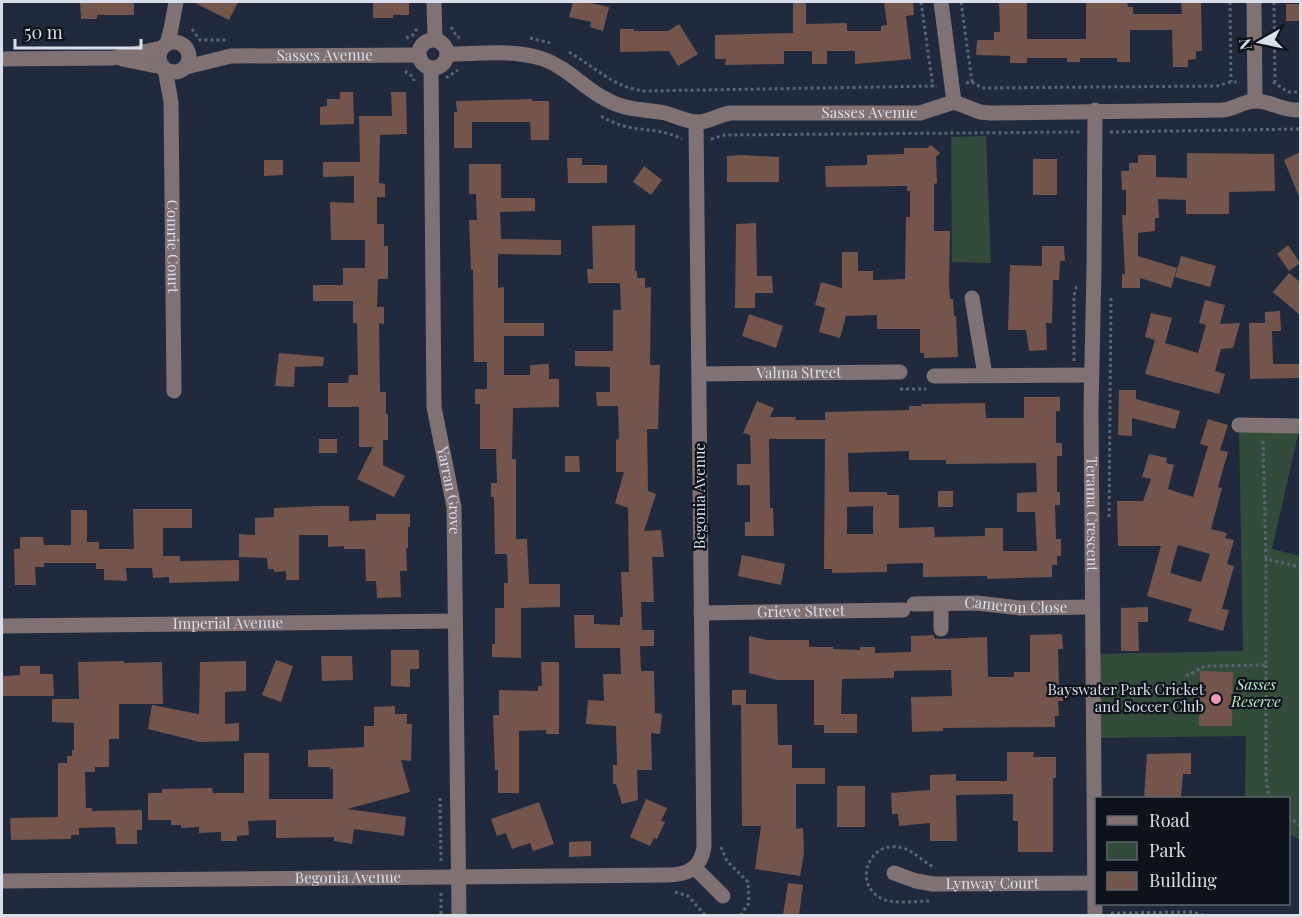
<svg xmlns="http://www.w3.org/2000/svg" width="1302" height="917" font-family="'Playfair Display',serif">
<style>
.green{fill:#334b3b}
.building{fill:#73554c;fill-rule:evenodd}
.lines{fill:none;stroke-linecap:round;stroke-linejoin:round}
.path{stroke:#5a6373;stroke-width:3;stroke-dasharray:3 3;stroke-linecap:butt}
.minor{stroke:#807173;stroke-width:15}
.poi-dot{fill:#f09ab5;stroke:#0e131b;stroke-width:2}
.labels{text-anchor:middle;stroke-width:4.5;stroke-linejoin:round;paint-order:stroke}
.street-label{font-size:15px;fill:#d8dfeb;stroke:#0e131b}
.park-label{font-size:15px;font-style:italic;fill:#b9efcb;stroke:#0e131b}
.poi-label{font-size:15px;fill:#d8dfeb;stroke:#0e131b;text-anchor:end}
</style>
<rect width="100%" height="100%" fill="#202a3c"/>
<path class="green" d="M986,136L991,263L952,262L951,137Z
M1239,425L1300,426L1272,549L1300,556V840L1289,834L1288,798H1245L1246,736L1094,738L1092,654L1243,651Z"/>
<path class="building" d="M80,2H134V15H97V19H81Z
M193,2H238L229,20Z
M373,2H409V15H393V18H373Z
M573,2H586L609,7L603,31L590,27L591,22L569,17Z
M793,2H806V24L847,23V31H881V26L887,25L884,2H913L914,15L906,16L911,59L855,64V51H827V64H812V51H784V64L725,65L726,59H715V35L793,33Z
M999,2H1027V39H1086V3H1093V2H1127L1128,7H1133V14H1182L1181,2H1201L1202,51H1196V59L1188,60V67H1173L1172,30H1130V62H1117V58H1080V62H1067V58H1027V63H1010V56L976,55L977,40H994V32H1000Z
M1286,4H1300V21H1286Z
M679,24L698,54L678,66L669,51L620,52V29H634V31H668Z
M340,92H353L354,124L320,125V107L327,106V99H340Z
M391,92H406L407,134L380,135L379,183L385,184V197H377V224H384V246H388V279H378L377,307H384V324L379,323L380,392H386V414H388V440H383V465L405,476L394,497L357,479L373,447H359V407H328V383H348L349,375H358L357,323H353V301H313V285H343V268H365V240H331L330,202L354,203V176L323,177V162H360L359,116H392Z
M532,99V101H549V140H531L530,122H472V148H454V112H457L456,101Z
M931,145L940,153L936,157L937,183L934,184V231H950L949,283L950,299H953L954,316H956L958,357L924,358V353H920V329H877V315L846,316L840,338L819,332L825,308L815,305L821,282L842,288V252H858V271H873V280L905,279L906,217H910V191H907V186L826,187L825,166L867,165V155L904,154V148H927Z
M1300,152V199L1284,160Z
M1187,153L1274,154L1275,191L1229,192V214H1186V200L1158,199L1159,218H1155V231L1138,233V256L1177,268L1171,288L1140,278V288H1122V274H1125L1122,215H1126V190H1122L1121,171H1129V163H1138V155H1156V177L1187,178Z
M741,155L779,157V182H727V156Z
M567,158H582V165H607V183H568Z
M1033,159H1057V195H1033Z
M264,160H283V175L264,176Z
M469,164H501V198H535V211L500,212L501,239L561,240V255L498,254V288L504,287V323H544V336H504V375H530V365L549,364V379H559V407L513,408L512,459H516V539H527L529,584H560V607L521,608V658L492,657V644H495V608H504V583H508L507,554H495L494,497H491V483H497L496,449H480V404H475V389H487V362H474L473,270H471L469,220H477L476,194H469Z
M644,166L662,180L651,195L633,182Z
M756,223L757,276H772L773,293H755V308H735L736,224Z
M635,225V271H637V278H645V288L651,287L650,365H660L658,429H647L648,491L656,494L644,531L661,530L664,557H652L654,602H641L642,630H654V646H640L641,671H654L655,713L662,714L660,734L651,733L652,770H637L638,800L622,804L616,784H613V765H617L616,726L586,724L588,700L604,701L603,674H621L620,648H575L574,615H594V624L620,625V617H623L621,572H629L628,508L615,503L624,472H616V440L619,439L618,406H597L596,392H610V367L575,366V351H613V310H621L620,283H588L587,269H593L592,226Z
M1288,245L1300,263L1289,271L1277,254Z
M1042,246H1064L1065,261H1060L1059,280H1053L1052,323H1046L1047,350L1029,351L1026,330H1008L1010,265L1042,266Z
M1181,256L1216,266L1210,287L1175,277Z
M1289,273L1300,282V315L1273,292Z
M1205,300L1225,305L1220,324L1240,323L1233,348L1221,349L1215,371L1225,374L1219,394L1145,374L1155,340L1145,337L1151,313L1172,318L1165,343L1198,353L1206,325L1199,323Z
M1280,311L1281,331H1272L1273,364H1300V378L1250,379L1249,323H1265V312Z
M749,314L783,326L776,348L742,336Z
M279,353L324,357L323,366L295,367L294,387L275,386Z
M1119,390H1136V399L1180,411L1175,429L1132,418V436L1118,435Z
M1024,397H1060V411H1056V443H1062V456H1057V492H1060V505H1055L1056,539H1061V556H1057V565H1052V577L987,579V576L923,577V563L887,564V572L832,573V569H824L825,439H769L770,508H773L774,536H745V522H750V485H737V464H751L750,435L743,433L757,401L774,408L770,417H796L795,420H825V412L909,410V406H921V404L985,403L986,418H1024ZM909,451V460H946V464L1036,463L1037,492L1017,493V512H1035L1037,551H1003V528H985V536L935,537L934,527L899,528V495H887V492H849L848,453ZM873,506V534H847V507Z
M1208,419L1228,425L1220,450L1228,452L1218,487L1222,488L1211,529L1227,533L1225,538L1234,540L1227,564L1234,566L1222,609L1229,610L1223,631L1188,621L1192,609L1147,596L1161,546H1118L1117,501H1143L1151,479L1142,477L1149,454L1167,458L1166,463L1174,465L1168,489L1193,497L1208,446L1200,444ZM1178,545L1210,554L1201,582L1170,573Z
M319,439H337V453H319Z
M565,456H579L580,472H565Z
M938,491H953V507H938Z
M319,506H349V521L376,520V514H410V527H408V548H406L407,571H400L401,597L377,598L376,581H366L365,549H344V546L328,547V535H299V580H286V571L274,572V569H268L267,558L239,557V534L255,535V518L274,517V508Z
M133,509H192V528H163V556H180V561L239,560V581L169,583V577L153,578L152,568H126L127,581L104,580V569H96V563H44V567H35L36,585H15L14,549H20V537H43L44,545H71V510H87V542H99V549H134Z
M742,555L785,564L781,585L738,576Z
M1148,607V622H1138L1139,651H1121V608Z
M1062,634L1063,649H1058L1059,686H1063V701H1058L1059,716H1055V727L943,728V731L912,732L911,697L952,696L951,670L894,671V678L842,679L841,714H857V733H824V725H814V680H777L749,673V636L767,640H809V647H833V649L860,650V647H875V653L911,652V636L934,635V638L940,639L987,637L988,677H1014V672H1030V635Z
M391,650H419V669H410V687L391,686Z
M321,656H352L353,680L322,681Z
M276,660L293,666L281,702L262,695Z
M124,661V663L162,662L163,704H119V739H109V767H95V772H85L86,808H92V811L142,810V830H137V844H116L115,827L79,828V835H71V839L11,840L10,818L58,817V763H67V756H72V750H74V723L52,722V699H79L78,662Z
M246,661V691L225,692V724L239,723V741L200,742L148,729L152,705L199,714L200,662Z
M541,662H559V734H546V730L519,731V793H498V770H495L493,715H499V690L538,691V686H542Z
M20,666H40V674H53L54,696H2V676L20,675Z
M1200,671L1233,672L1232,726H1199Z
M732,690H746V704H777L778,745H792V768H825V784H796V829L803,828L804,853L800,876L755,869L761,826H742L741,705H732Z
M395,706V714H407V724H412L411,761L401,760L410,792L347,809L406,817L404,836L354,829L352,844L334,841V837L276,838V820L248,821L249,835L237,836V841H221V832L199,833V827L181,828V825H171V820H148V793H162V789L212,788L213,793H244V753H269V799H333V769H330V767H308V750L364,747V726H374V707Z
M1007,752H1034L1033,757H1056V778H1053V852H1018V821H1013V794L956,795L957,841H930V823L899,826L898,814H892L891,793L930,790V775L956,774V781H1007Z
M1191,753V774H1183L1181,798H1144L1147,754Z
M837,786H865V827H837Z
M646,799L667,808L661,821L665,822L657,839L654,838L650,846L630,837Z
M539,802L554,844L533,851L530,843L512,849L506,833L497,836L491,819Z
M591,841V856L569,857V842Z
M788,883L803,885L799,915H783Z"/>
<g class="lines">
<path class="path" d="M921,2L933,87
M961,2L972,82
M1230,2L1231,82
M1274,2L1275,82
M451,27L457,37H460
M192,29L200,40H228
M406,38L413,35L418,27
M530,38L550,43
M569,52C595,67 614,88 645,91L937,86
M405,71L413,77L414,81
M446,78L458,70
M1273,82L1288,92H1300
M966,83L972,82L982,88L1217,86L1231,82H1240
M601,116C631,135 655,125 682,139
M1110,132L1300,129
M711,139L725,135L1082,132
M1074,361V296L1077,284
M900,389H926
M1263,441L1266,559
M1109,517L1111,298
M1266,665V776L1268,792L1272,798
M1186,676L1205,666L1266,665V559L1300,567
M440,798L441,864
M1288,817L1300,825
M721,847L727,861L748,882L749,903L740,916
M675,892L688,896L706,916
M441,893V916
M929,901C914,901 891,905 879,897C854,882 869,843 897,847C911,848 921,860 933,867
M1111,913L1193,912L1206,916"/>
<g class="minor">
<path d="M434,2L435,40"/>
<path d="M941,2L954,102"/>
<path d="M1254,2L1255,101"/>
<circle cx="433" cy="54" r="14"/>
<circle cx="174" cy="57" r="15"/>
<path d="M167,44L171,29L176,2"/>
<path id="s1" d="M447,54C478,54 513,49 543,59C566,67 580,84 600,96C627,112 638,108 665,113C677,116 688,123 700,122C711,121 720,114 731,113H920L954,102L980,112L990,113L1223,110C1235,109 1244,100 1257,101C1273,102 1282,111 1300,110"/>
<path d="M2,59L113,58L162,48"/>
<path d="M122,59L162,67"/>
<path id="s2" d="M186,67L231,56L419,55"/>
<path id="s3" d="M431,68L434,407L454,507L459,916"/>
<path id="s4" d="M165,69L171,102L174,391"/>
<path id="s5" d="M1095,110L1094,268L1091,410L1095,916"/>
<path d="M972,298L985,375"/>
<path id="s6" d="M699,374L900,372"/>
<path d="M934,376L1091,375"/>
<path d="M1239,425L1300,426"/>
<path id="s7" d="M914,604L977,603L1020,608L1091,607"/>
<path d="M941,604V629"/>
<path id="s8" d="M701,613L903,610"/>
<path id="s9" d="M2,626L455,621"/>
<path d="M695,868L723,896"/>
<path id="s10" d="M894,873L916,881L933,884L1095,883"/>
<path id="s11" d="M2,881L668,875C689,875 701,867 704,847L696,122"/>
</g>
</g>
<circle class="poi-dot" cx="1216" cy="699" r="6"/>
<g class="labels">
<g class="street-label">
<text dy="5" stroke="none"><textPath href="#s2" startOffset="140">Sasses Avenue</textPath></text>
<text dy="5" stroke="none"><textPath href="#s1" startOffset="440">Sasses Avenue</textPath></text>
<text dy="5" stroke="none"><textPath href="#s4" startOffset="178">Comrie Court</textPath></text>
<text dy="5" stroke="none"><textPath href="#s6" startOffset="100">Valma Street</textPath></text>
<text dy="5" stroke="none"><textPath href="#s3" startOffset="424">Yarran Grove</textPath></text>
<text transform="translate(700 496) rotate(-90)" y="5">Begonia Avenue</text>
<text dy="5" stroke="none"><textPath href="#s5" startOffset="404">Terama Crescent</textPath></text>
<text dy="5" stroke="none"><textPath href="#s7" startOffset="102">Cameron Close</textPath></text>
<text dy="5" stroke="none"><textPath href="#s8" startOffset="100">Grieve Street</textPath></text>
<text dy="5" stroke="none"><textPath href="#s9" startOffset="226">Imperial Avenue</textPath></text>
<text dy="5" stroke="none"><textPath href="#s11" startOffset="346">Begonia Avenue</textPath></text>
<text dy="5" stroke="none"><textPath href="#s10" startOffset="100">Lynway Court</textPath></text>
</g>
<g class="park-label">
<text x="1256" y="690">Sasses<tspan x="1256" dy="17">Reserve</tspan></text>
</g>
<g class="poi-label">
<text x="1204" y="695">Bayswater Park Cricket<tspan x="1204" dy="17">and Soccer Club</tspan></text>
</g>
</g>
<rect width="1302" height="917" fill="none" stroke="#d8dfeb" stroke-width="6"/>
<rect x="1095" y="797" width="195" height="108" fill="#0e131b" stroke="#5f656e" stroke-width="1.5"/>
<rect x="1107" y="816" width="30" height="9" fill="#807173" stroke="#5f656e" stroke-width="1.5"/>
<text x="1149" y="827" font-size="18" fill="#d8dfeb">Road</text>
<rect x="1107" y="842" width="30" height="18" fill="#334b3b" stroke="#5f656e" stroke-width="1.5"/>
<text x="1149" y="857" font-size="18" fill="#d8dfeb">Park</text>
<rect x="1107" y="872" width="30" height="18" fill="#73554c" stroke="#5f656e" stroke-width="1.5"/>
<text x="1149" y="887" font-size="18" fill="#d8dfeb">Building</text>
<g transform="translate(1260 42) rotate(261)" stroke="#0e131b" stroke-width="4.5" paint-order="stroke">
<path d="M0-4.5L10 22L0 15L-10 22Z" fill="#d8dfeb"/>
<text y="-9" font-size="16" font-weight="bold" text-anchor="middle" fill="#d8dfeb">N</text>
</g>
<path d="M15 39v9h126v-9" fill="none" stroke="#d8dfeb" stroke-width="3"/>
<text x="24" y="39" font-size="18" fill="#d8dfeb" stroke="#0e131b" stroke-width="4.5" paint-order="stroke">50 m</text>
</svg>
